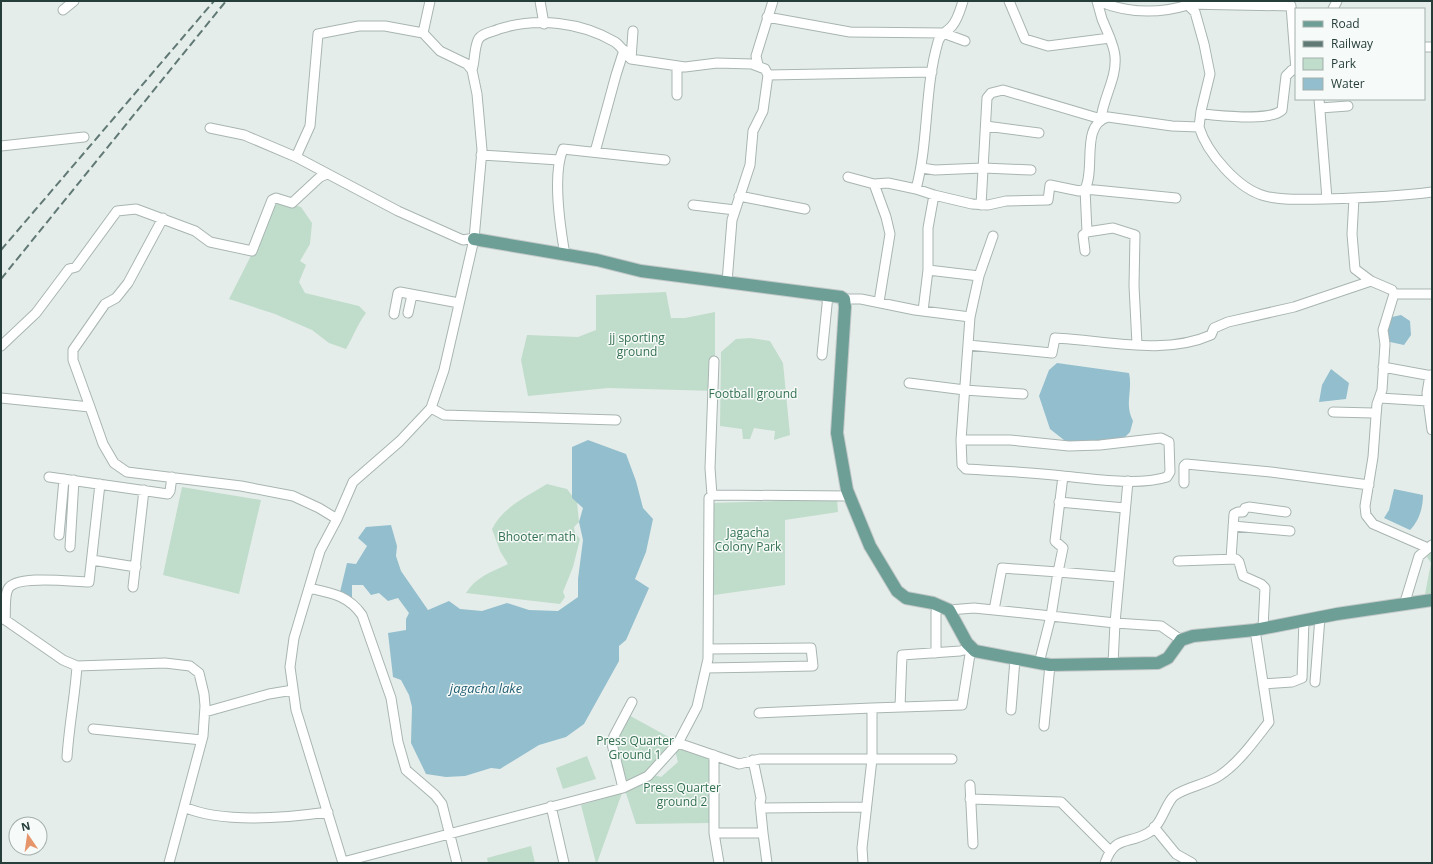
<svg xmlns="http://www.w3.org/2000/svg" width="1433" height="864" font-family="'Open Sans',sans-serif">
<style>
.green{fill:#c0dccb}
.water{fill:#93becd}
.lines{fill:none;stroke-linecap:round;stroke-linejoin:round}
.minor-casing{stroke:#a8b5b2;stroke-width:11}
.major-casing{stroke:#c2c9c8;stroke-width:14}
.minor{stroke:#fff;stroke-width:9}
.major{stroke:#6e9f97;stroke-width:12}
.rail{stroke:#617975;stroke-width:2;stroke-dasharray:8 4;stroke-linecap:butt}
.labels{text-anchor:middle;stroke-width:3;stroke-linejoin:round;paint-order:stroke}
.park-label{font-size:12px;fill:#337151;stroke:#f6faf8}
.water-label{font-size:13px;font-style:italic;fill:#246075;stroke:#f6faf8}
</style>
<rect width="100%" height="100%" fill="#e5edea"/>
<path class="green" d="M274,199L301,207L312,223L310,244L300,261L306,265L299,282L305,293L359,306L366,313C357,325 353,337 346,349L329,343L312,330L275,314L229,299L259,240Z
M666,292L671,318H685L715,312V391L608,388L528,396L521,360L527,335L578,337L596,330V295Z
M750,338L770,341L783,363L790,435L774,440L775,431L754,428L750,439H743L742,429L720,426L721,352L736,339Z
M547,484L567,489L577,502L579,522L574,527L575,533L580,539L573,567L563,592L565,597L560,604L466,593C476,577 491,572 508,564L500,551L492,529C503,507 526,497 547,484Z
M182,487L261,500L239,594L163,575Z
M837,499L838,512L785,520V585L714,595L710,508L714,503Z
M1431,551L1432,594H1425L1431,563L1427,557Z
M625,713L676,741L645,775L620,786L611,766L607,737Z
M679,746L711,758V823L636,824L625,790L654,775L661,777L678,762L675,751Z
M587,756L596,779L563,789L556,768Z
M622,793L597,863H596L581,805Z
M531,846L535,863H488L487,858Z"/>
<path class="water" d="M1401,315L1410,321L1411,335L1404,345L1390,342L1386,328L1392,317Z
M1057,363L1129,373C1133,391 1124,404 1133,421L1130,432L1124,438L1069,444L1050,429L1039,396L1049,370Z
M1331,369L1349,383L1346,399L1319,402L1322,385Z
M588,440L626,454L636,481L643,508L653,519L646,552L635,579L649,588L626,640L619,646V661L584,724L566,737L539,745L500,769L491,768L465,776L446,777L426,774L411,743L412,707L409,695L401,680L393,677L388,633L406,630V619L409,613L398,598L388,601L379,593L371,595L363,585H352V603L340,592L347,563L356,564L367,546L358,538L366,527L391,525L397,546L396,556L401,571L428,610L449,601L460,609L482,611L507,603L529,610L558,611L578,597V579L583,540L579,522L583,508L572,498V447Z
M1394,489L1423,495C1423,508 1419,521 1410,530L1384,518L1389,510Z"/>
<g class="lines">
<g class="minor-casing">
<path id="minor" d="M540,1L544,24
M1009,1L1025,39L1048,46L1110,38L1102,19L1097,1
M1098,1C1127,13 1158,14 1188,5L1195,12L1204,44L1210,74L1201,111L1199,127
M1186,4L1291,6L1296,70
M1333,9L1337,1
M63,10L74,1
M767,17L850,32L943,33L965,41
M1424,47H1432
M631,59L633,31
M758,65L756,56L773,1
M472,70C475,61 474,49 478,40C481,33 493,32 499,29C537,17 581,22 615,42C622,47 625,54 631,59L685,67L717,63L752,64L765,69L768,75L763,111L753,131L750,165L732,220L727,282
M768,75L932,72
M677,95V67
M1319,99L1327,199
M1320,108L1348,106
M1201,114C1219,115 1270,122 1282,110L1286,76L1292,70H1296
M986,126L1039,133
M210,128L244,135L296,157L310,126L318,34L359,26H385L423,33
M1,146L84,137
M595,152L616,75L624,50
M481,155L559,160
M296,157L398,211L463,240L474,238
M922,168L935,170L983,168L1031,170
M848,177L874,184L888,183L916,189L934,195
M874,184L886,217L890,234L879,302
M916,189C929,141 924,90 938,42C940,34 947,32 952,26C958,19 960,10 963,1
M739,196L805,209
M1354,198L1352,234L1355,269L1371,281L1392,290L1394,294L1383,330L1385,344L1382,390L1377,404L1376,416
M693,205L735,210
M981,205L987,98L991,93L1003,90L1101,119C1103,98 1117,78 1115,57C1115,51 1112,44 1110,38
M1085,251L1083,235L1087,232
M565,255C560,226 552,175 563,149L665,160
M928,270V228L934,195L972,204L988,205L1006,201L1048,200L1050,185L1079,191L1085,189C1096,168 1080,125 1108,117L1172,126L1199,127C1207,153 1238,189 1265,196C1284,201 1306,199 1325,199C1361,198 1396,197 1432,192
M979,276L993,236
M1394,294H1432
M844,299H861L915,310L970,317L979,276L928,270L923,311
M408,313L412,295
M394,314L398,293L400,292L459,303
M1137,344L1134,286L1135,235L1113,228L1087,232L1085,189L1176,198
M968,345L1052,353L1055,338C1105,340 1164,356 1211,335L1214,328L1228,322L1294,307L1371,281
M1,346L36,313L69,269L76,267L117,211L136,209L195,231L210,242L252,251L272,200L276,198L292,203L320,177L327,174
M822,355L828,295
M1383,367L1432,376
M1430,375L1427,393L1432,430
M909,383L965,390L1023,394
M1,398L90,407L103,444L114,463L127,472L241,486L293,496L319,508L337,519L320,551L294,638L290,667L296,710L343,863
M1380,398L1428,401
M90,407L73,360V350L105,304L116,298L128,283L163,218
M431,408L444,415L616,420
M1333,412L1373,413L1376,416L1373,457L1365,506L1366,515L1373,524L1428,548
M961,440H1010L1069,446L1100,445L1161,438L1169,442L1170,472L1167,477C1139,486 1092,479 1063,476C1031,472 998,471 966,469L962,465L961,440L970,317
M1063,476L1055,541L1063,548L1058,572L1119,577
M49,477L168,494L170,491L172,477
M1184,483V466L1186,464L1271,472L1369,485
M712,495L710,468L714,361
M1059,502L1125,508
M337,519L353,482L400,441L431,408L444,370L474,239L482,150L477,94L472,70L467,64L440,51L423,33L430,1
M1233,526L1290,531
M59,535L64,479
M70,547L74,480
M1231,559L1234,514L1238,512H1243L1245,508L1249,507L1286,512
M92,560L136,567
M1178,561L1236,559L1239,562L1243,576L1261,584L1265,588L1263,628
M1002,568L1058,572L1051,616L994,610Z
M133,587L144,490
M309,588C331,593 348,595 362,615L391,698L398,742L406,770L435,795L442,804L457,863
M1404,605L1419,556L1432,545
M949,610L974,608L994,610
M1,617L63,660L77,666L165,663L190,666L199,673L204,694L205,706L203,736L169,863
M5,620C6,611 4,597 8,589C16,574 73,582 89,582L100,484
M936,653V612L939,605
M1039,663L1051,616L1115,623L1161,626L1181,640
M1113,664L1115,623L1128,481
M706,668L813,666L811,648L708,649
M1315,682L1320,617
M1263,684L1292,682L1302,678L1304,620
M1011,710L1015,659
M205,712L269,694L293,690
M759,713L872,708
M1044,726L1050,665
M93,729L202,740
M678,743L739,764L760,759H952
M714,755V833H763L767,863
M67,757C69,726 75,696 77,666
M753,760L761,798L760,803L763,833
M970,785L973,844
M623,788L612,744L614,736L632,702
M970,799L1061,802L1110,851
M551,806L564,863
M184,807C223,824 285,818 328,812
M762,808L866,807
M1154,827L1176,854L1192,863
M714,833L719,863
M343,862L623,788L648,776L678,743L697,707L708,659L709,498L712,495L849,496
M863,863L862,848L872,759V708L962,705L971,648L960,651L902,655L900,707
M1105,863C1115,835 1127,845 1148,833C1162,825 1165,804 1174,796C1183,788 1207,784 1219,776C1239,763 1254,741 1269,722L1255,630"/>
</g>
<g class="major-casing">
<path id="major" d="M474,239L597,260L641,271L841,297L844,299L845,307L837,433L847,490L870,546L897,591L906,598L933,603L949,610L967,643L975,651L1050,665L1158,663L1168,658L1181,640L1193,636L1255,630L1337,614L1432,600"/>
</g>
<use href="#minor" class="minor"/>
<use href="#major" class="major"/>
<path class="rail" d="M1,250L214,1
M1,279L226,1"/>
</g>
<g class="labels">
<g class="park-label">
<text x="637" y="342">jj sporting<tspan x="637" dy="14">ground</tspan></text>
<text x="753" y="398">Football ground</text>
<text x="748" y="537">Jagacha<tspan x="748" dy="14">Colony Park</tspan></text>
<text x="537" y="541">Bhooter math</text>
<text x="635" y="745">Press Quarter<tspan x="635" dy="14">Ground 1</tspan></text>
<text x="682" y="792">Press Quarter<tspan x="682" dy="14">ground 2</tspan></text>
</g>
<g class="water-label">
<text x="486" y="693">jagacha lake</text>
</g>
</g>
<rect width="1433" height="864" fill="none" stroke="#263e3a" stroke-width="4"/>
<rect x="1295" y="8" width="130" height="92" fill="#f6faf8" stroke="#a3afac"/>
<rect x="1303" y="21" width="20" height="6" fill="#6e9f97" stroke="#a3afac"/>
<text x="1331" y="28" font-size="12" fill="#263e3a">Road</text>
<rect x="1303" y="41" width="20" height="6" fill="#617975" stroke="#a3afac"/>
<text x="1331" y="48" font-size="12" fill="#263e3a">Railway</text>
<rect x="1303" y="58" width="20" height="12" fill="#c0dccb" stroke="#a3afac"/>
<text x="1331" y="68" font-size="12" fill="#263e3a">Park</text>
<rect x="1303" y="78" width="20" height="12" fill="#93becd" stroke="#a3afac"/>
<text x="1331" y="88" font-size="12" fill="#263e3a">Water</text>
<g transform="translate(28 836) rotate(347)"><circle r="19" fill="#f6faf8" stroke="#a3afac"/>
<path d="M0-3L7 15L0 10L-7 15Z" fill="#e6956a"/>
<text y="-6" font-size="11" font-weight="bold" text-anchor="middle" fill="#263e3a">N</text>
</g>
</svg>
